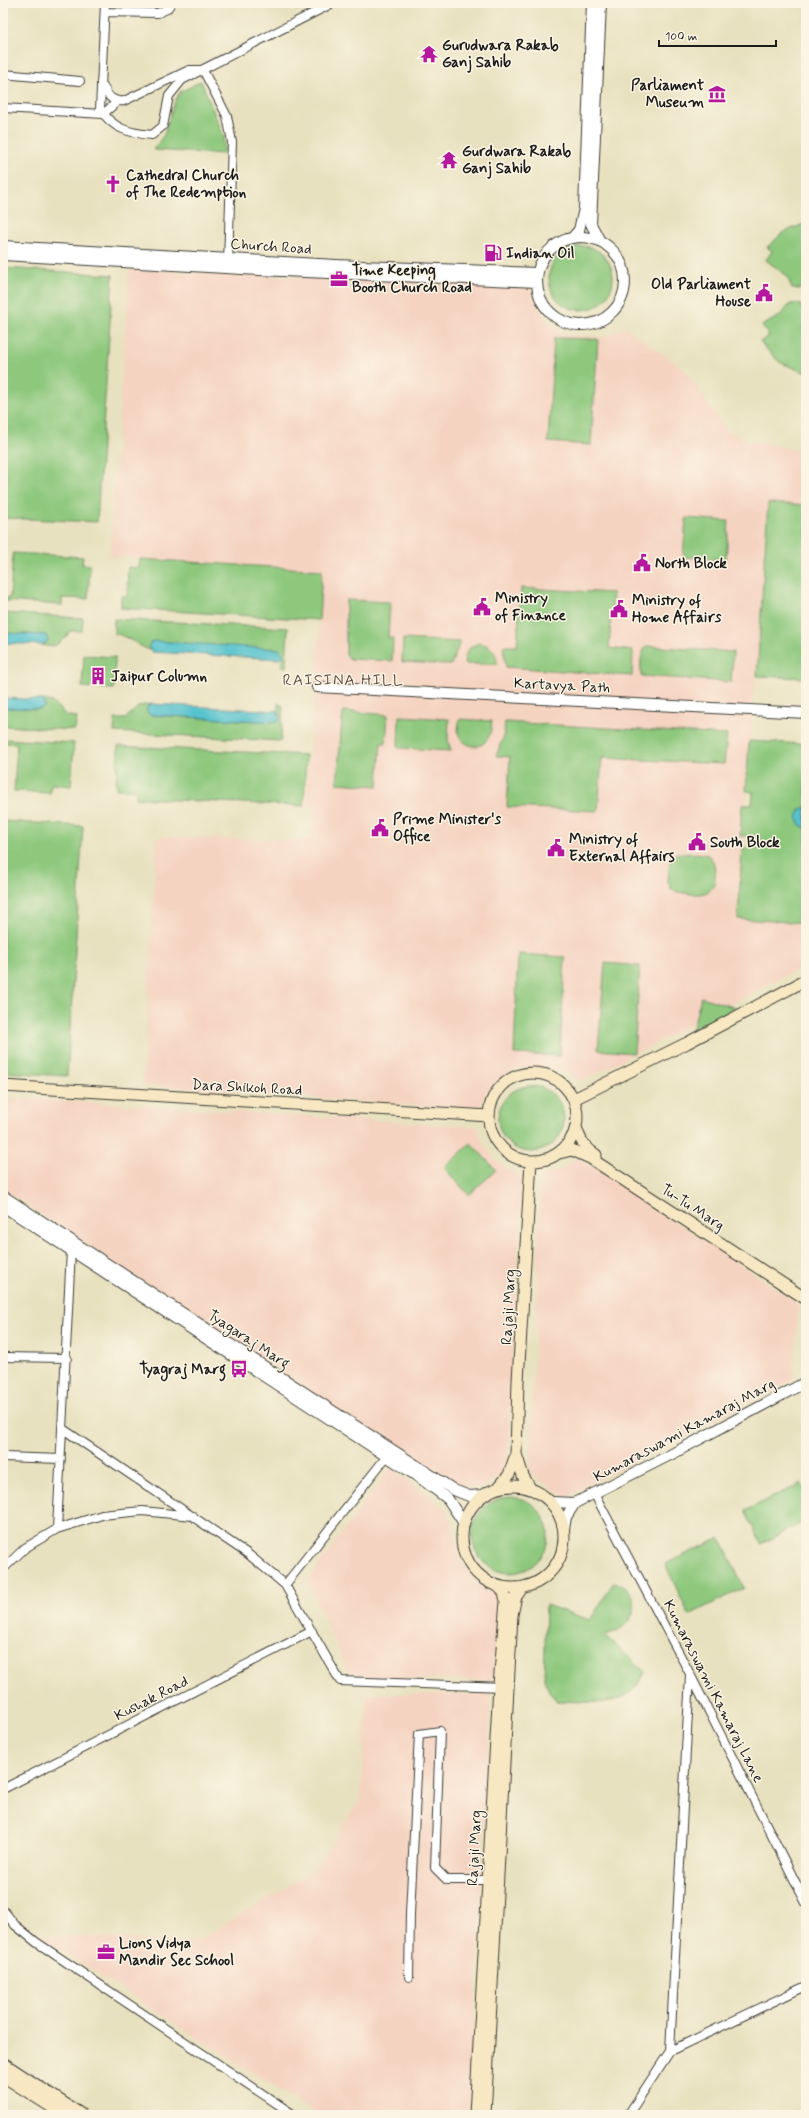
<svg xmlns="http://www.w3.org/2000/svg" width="809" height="2118" font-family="Mynerve,sans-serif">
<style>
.built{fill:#f5d3c1}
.green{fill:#8dc87d;stroke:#54724c}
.water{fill:#55c2cd;stroke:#386f74}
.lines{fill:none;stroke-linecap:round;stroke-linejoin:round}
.minor-casing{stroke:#3b3a34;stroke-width:10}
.tertiary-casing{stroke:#3b3a34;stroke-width:12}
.secondary-casing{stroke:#3b3a34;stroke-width:13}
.minor{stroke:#fff;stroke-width:8}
.tertiary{stroke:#fff;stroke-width:10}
.secondary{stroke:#f7e8c3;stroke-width:11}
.labels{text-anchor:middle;stroke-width:3;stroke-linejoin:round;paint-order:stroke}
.poi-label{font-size:15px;font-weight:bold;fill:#1c1c1c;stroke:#fcf5e5;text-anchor:start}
.street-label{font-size:15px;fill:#1c1c1c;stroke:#fcf5e5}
.neighbourhood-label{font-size:16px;letter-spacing:1px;fill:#5e4e46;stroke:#fcf5e5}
</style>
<rect width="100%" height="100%" fill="#fcf5e5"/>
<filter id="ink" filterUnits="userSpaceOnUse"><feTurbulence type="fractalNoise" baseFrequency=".025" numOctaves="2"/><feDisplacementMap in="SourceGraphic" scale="8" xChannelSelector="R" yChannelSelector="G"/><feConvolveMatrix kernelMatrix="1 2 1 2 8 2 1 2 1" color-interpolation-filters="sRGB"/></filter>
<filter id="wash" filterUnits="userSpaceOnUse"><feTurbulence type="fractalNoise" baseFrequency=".012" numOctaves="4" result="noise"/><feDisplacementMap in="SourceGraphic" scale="16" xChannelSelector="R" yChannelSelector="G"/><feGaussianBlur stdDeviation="0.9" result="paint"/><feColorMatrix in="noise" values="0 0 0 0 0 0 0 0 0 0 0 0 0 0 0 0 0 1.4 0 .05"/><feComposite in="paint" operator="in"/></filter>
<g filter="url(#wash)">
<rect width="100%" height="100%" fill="#e8e1bf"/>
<path class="built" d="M129,270L528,287L545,319L561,335L603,337L626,328L685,370L725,429L745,441L801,450L806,453V505L768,503L757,676L753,698L738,919L806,923V965L582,1081L561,1070L519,1067L493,1084L476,1110L143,1085L157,837L311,840L314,808L305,805L315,695L317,687L321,570L110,556Z
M3,1097L477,1127L483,1144L494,1159L508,1170L522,1176L507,1470L482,1488H458L3,1189Z
M577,1157L798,1303L793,1380L565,1497L530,1473L541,1177L565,1168Z
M390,1467L446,1509L463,1565L484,1589L498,1595L492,1680L351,1678L308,1581Z
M367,1694H491L470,2115H319L36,1935L196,1942L315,1870L361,1797Z"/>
<path class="green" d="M201,81L224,137V154L153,150L164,135L175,101L180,92Z
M806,223V280L800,289H792L787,276L766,260L772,251L767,247L784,232Z
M549 278a32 32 0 1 1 64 0a32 32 0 1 1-64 0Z
M3,268L113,275L97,522L3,518Z
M790,304H800L806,315V373L779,362L760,342L769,336L762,326L781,315Z
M554,338L598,339L591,445L548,442Z
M768,503L806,505V678L757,676Z
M686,518L729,521L726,560L683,557Z
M13,553L83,557L82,564L90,565L88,599L62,598V605L3,601V598H10Z
M140,559L322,570L319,620L121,608V596H127L128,567L139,568Z
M521,588L613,593L609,648L633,651L632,676L506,667L503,646H517Z
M346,600L390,602L388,638H393L392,661L350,659L346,655Z
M3,613L83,618L82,631H70C64,640 55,650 43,645L46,643V635L3,633Z
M114,619L288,628L286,667L281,666L284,655L150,643L149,650C135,644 129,637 114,633Z
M403,639L460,642L451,665L402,662Z
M480,643C492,646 497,652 497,664H464C465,652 468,646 480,643Z
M647,646L733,652L731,682L641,676C641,665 639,654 647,646Z
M84,655L115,657L114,689L82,687Z
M43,700L52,702L67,716L77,717L75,730L3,726V708L41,709L45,703Z
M278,703L283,706L281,741L114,732L115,719H125L139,706L150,704L147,707L151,715L277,722L280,714L278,711Z
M344,711L388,715L386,743H381L378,786L337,783L342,720Z
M399,716L449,719L448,740L451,751L398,748Z
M459,719L492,721C491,728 491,737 485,742C476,751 460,744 458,732C458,728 459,723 459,719Z
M505,722L727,735L724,764L602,758L598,811L507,807L510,757L496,756L503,738Z
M3,739L74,743L71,786L51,784L50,793L14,791L17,744L3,743Z
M749,741L806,744V923L738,919L742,848H749L750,836H740L742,805H752L753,792L746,791Z
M118,746L306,755L304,806L136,798V790L116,789Z
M3,821L83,826L67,1076L3,1072Z
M678,853C687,854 699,852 707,855C717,859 718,886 709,891C700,897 681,893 672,890L668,882L670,858Z
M518,954L565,957L560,1056L514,1054Z
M605,963L640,966L634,1053L598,1050Z
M701,997L736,1008L692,1031Z
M498 1119a33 33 0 1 1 66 0a33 33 0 1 1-66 0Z
M471,1143L496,1170L469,1195L444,1168Z
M801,1483L806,1492V1521L761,1544L745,1511Z
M472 1535a38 38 0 1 1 76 0a38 38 0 1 1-76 0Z
M720,1538L744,1588L689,1615L665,1564Z
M614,1582C648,1592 636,1630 604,1635L645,1672C628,1712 593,1701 557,1701L550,1693L544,1680L546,1605L590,1620Z"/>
<path class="water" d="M3,633L46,635L48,641L43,645L3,643Z
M153,641L279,649L284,655L279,659L152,652L148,646Z
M3,698L43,700L45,706L41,709L3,708Z
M150,704L278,711L280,718L277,722L150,715L146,710Z
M806,807V828L800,825L797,817L801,809Z"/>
</g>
<g filter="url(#ink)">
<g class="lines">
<g class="minor-casing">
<path id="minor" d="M105,3L100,109C113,129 129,133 152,135L163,126L169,96L182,80L333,3
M105,12L158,13L167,9L171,3
M3,74L80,81
M101,83C107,93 110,103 124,101L189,70H203L227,116L232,142L228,263
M3,108L103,114L117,102
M3,1357L67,1358
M63,1429L248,1554L285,1585L340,1681L504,1687
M3,1457L61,1459
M594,1493L690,1674L806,1903
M57,1529L71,1250
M3,1569L25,1548L57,1529L102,1515L142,1511L193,1516
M285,1585L387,1456
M3,1789L312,1631
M3,1910L15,1925L36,1942L294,2115
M409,1977L410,1914L419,1734L440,1731L435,1868L447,1880H487
M670,2051L690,1675
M628,2115L670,2051L806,1986"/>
</g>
<g class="tertiary-casing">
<path id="tertiary" d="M537 281a44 44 0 1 1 88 0a44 44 0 1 1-88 0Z
M572,238L579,230L584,209L592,3
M600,241L591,224L601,3
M3,246L336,265L537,273
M3,255L259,270L537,282
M317,687L806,713
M3,1196L454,1490L469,1496L483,1495
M3,1206L420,1478L448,1499L463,1522
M551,1502L575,1503
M564,1529L566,1517L575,1503L672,1454L806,1382"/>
</g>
<g class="secondary-casing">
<path id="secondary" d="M489 1117a44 44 0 1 1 88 0a44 44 0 1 1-88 0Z
M3,1086L489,1116
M574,1099L687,1043L806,980
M576,1127C580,1140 584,1147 596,1155
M559,1153L572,1150L590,1158L806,1299
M516,1454L523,1476L530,1488
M462 1537a51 51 0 1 1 102 0a51 51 0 1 1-102 0Z
M499,1487L509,1475L516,1454L518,1381L531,1161
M3,2063L82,2115
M3,2076L64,2115
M475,2115L499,1685L506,1601L504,1592L498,1586
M485,2115L512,1615L516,1596L523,1587"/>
</g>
<use href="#minor" class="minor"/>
<use href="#tertiary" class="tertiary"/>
<use href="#secondary" class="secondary"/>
</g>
</g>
<defs>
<g id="temple-bare" transform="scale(1.38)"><path d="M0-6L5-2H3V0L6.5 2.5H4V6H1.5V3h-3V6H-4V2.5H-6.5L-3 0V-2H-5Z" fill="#b5179e" stroke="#fcf5e5" stroke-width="2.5" paint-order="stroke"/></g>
<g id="museum-bare" transform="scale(1.38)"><path d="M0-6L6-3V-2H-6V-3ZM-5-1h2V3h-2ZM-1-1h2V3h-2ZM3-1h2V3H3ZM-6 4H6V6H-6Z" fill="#b5179e" stroke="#fcf5e5" stroke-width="2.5" paint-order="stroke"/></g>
<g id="church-bare" transform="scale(1.38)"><path d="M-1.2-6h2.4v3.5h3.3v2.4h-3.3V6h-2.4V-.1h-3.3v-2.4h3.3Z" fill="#b5179e" stroke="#fcf5e5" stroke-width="2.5" paint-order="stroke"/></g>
<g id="fuel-bare" transform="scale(1.38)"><path d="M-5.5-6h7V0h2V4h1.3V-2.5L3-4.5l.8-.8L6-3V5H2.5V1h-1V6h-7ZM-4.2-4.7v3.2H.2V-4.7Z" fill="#b5179e" stroke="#fcf5e5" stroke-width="2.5" paint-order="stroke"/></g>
<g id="office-bare" transform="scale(1.38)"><path d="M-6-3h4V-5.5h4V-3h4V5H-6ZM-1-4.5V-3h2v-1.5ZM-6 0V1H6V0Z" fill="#b5179e" stroke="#fcf5e5" stroke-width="2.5" paint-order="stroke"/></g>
<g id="civic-bare" transform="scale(1.38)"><path d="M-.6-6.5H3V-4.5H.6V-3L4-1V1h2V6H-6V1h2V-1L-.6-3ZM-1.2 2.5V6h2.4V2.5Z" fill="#b5179e" stroke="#fcf5e5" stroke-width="2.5" paint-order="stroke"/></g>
<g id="building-bare" transform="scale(1.38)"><path d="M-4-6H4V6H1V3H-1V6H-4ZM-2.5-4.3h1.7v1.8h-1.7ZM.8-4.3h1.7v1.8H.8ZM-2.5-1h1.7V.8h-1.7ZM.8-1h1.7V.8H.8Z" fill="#b5179e" stroke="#fcf5e5" stroke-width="2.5" paint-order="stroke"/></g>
<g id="bus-bare" transform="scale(1.38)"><path d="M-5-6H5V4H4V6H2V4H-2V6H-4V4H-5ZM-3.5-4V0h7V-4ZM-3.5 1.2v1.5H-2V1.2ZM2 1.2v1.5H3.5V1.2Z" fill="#b5179e" stroke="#fcf5e5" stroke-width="2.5" paint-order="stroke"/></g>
</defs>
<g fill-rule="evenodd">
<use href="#temple-bare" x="429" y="54"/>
<use href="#museum-bare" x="717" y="94"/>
<use href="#temple-bare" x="449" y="160"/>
<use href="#church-bare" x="113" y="184"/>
<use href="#fuel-bare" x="493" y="253"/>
<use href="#office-bare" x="339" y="279"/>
<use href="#civic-bare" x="764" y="293"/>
<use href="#civic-bare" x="642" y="563"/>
<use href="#civic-bare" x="482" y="607"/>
<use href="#civic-bare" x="619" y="609"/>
<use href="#building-bare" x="98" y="676"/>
<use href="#civic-bare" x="380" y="828"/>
<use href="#civic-bare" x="697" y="842"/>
<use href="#civic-bare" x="556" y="848"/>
<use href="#bus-bare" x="239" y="1369"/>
<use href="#office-bare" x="106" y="1952"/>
</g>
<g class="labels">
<g class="poi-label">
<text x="442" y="50">Gurudwara Rakab<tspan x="442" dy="17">Ganj Sahib</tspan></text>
<text x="704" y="90" text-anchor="end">Parliament<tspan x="704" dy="17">Museum</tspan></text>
<text x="462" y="156">Gurdwara Rakab<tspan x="462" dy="17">Ganj Sahib</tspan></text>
<text x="126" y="180">Cathedral Church<tspan x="126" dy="17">of The Redemption</tspan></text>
<text x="506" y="258">Indian Oil</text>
<text x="352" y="275">Time Keeping<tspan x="352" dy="17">Booth Church Road</tspan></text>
<text x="751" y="289" text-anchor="end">Old Parliament<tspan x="751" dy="17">House</tspan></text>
<text x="655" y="568">North Block</text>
<text x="495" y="603">Ministry<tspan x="495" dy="17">of Finance</tspan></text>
<text x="632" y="605">Ministry of<tspan x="632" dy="17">Home Affairs</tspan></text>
<text x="111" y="681">Jaipur Column</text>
<text x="393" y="824">Prime Minister's<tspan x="393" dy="17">Office</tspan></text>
<text x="569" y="844">Ministry of<tspan x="569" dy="17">External Affairs</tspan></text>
<text x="710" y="847">South Block</text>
<text x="226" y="1374" text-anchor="end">Tyagraj Marg</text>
<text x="119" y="1948">Lions Vidya<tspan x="119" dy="17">Mandir Sec School</tspan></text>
</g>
<g class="street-label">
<text transform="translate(271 246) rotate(4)" y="5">Church Road</text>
<text transform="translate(562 685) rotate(3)" y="5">Kartavya Path</text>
<text transform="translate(247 1087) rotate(3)" y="5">Dara Shikoh Road</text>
<text transform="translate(693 1207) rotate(33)" y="5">Tu-Tu Marg</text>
<text transform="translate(508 1307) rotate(-87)" y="5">Rajaji Marg</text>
<text transform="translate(249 1339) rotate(33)" y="5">Tyagaraj Marg</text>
<text transform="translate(684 1430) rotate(-28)" y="5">Kumaraswami Kamaraj Marg</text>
<text transform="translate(714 1691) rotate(63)" y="5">Kumaraswami Kamaraj Lane</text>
<text transform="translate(151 1698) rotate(-27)" y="5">Kushak Road</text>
<text transform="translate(474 1848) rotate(-87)" y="5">Rajaji Marg</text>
</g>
<g class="neighbourhood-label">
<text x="343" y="685">RAISINA HILL</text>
</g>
</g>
<rect width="809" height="2118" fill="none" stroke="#fcf5e5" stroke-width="16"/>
<path d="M659 40v6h117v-6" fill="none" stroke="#1c1c1c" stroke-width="2"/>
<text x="665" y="40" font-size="12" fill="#1c1c1c" stroke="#fcf5e5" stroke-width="3" paint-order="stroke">100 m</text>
</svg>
